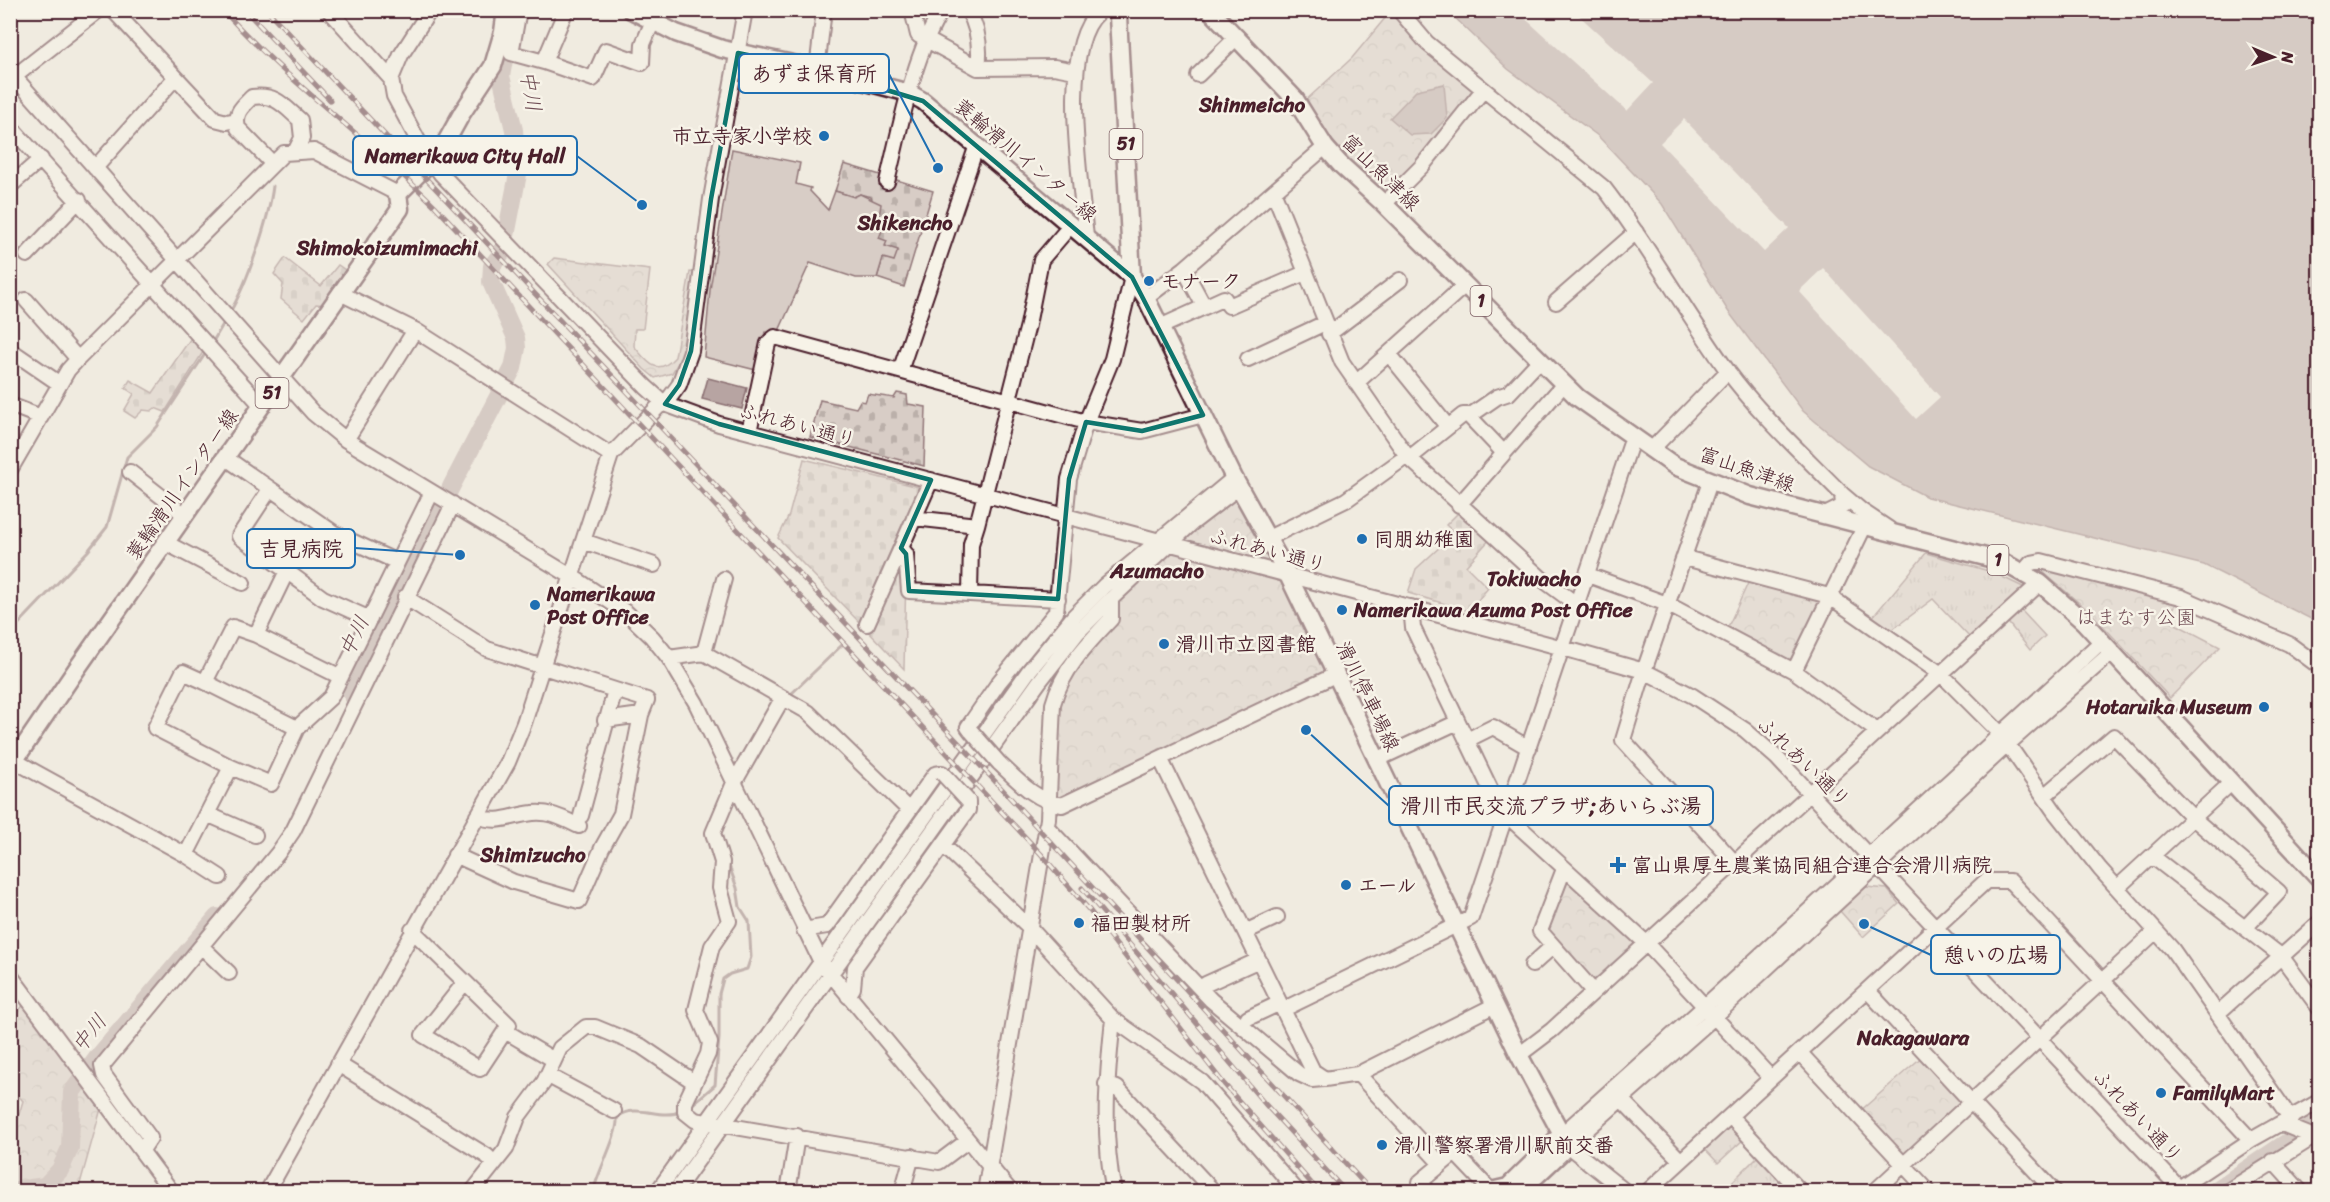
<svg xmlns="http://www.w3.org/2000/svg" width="2330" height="1202" font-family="Sriracha,'Klee One',sans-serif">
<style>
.grass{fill:url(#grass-tufts);stroke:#917678;stroke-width:1.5}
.cemetery{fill:url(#cemetery-stones);stroke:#917678;stroke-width:1.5}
.park{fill:url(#park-crowns);stroke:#917678;stroke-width:1.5}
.garden{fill:#d8cdc6;stroke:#917678;stroke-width:1.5}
.water{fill:#b7a4a2;stroke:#8b6f72;stroke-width:1.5}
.pier{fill:#f0ebe0}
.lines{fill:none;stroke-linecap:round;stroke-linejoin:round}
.stream{stroke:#8b6f72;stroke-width:3}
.river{stroke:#b7a4a2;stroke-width:18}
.minor-casing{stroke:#4a1f2b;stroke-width:18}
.major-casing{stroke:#4a1f2b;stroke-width:21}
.minor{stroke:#f7f3e8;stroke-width:14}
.major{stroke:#f7f3e8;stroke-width:16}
.rail-casing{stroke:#4a1f2b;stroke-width:5}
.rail{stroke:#f7f3e8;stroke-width:3;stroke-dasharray:9;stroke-linecap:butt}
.minor-bridge-casing{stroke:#4a1f2b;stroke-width:18;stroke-linecap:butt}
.minor-bridge{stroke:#f7f3e8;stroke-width:14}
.marked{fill:none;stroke:#0f766e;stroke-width:4.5;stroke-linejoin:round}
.poi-dot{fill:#1f6fb2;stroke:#f7f3e8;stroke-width:2}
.labels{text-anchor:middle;stroke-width:5;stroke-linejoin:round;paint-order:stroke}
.shield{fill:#f7f3e8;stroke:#7e5f64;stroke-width:1.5}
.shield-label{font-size:18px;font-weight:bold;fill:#4a1f2b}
.poi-label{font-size:20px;font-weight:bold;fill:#4a1f2b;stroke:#f7f3e8;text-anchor:start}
.street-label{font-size:20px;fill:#4a1f2b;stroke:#f7f3e8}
.park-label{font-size:20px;fill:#6e4a52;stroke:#f7f3e8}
.water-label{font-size:21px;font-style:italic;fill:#704e55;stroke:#f7f3e8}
.neighbourhood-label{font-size:21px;font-weight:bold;fill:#4a1f2b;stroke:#f7f3e8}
.leader{fill:none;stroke:#1f6fb2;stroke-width:2}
.callout-dot{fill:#1f6fb2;stroke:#f7f3e8;stroke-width:2}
.callout{fill:#f7f3e8;stroke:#1f6fb2;stroke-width:2}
.callout-label{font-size:21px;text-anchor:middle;font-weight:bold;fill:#4a1f2b}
</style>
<defs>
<pattern id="grass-tufts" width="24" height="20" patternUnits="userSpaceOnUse" patternTransform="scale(1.5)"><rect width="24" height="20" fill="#d8cdc6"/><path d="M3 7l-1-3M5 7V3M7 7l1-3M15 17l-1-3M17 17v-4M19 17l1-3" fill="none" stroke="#bbb0aa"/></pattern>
<pattern id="cemetery-stones" width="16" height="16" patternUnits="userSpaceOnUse" patternTransform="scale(1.5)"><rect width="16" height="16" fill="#d8cdc6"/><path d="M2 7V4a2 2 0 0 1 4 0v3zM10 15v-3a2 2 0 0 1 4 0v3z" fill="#bbb0aa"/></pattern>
<pattern id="park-crowns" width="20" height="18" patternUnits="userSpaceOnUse" patternTransform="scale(1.5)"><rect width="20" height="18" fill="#d8cdc6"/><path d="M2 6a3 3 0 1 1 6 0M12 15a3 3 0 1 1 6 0" fill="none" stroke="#bbb0aa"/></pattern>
</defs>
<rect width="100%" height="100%" fill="#f0ebe0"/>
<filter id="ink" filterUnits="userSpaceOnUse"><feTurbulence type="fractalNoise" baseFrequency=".0167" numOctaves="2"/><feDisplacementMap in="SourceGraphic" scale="12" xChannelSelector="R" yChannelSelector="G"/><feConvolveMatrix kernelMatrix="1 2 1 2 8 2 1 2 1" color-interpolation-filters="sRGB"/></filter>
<g filter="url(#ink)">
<path class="grass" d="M1926,553L1992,572L2023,587V592L1971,639L1933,599L1889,632L1871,619Z
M2019,608L2045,636L2030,650L2006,620Z
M1728,1128H1732L1744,1139L1718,1163L1704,1148Z
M1759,1155L1793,1192H1722Z"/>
<path class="cemetery" d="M844,164L933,191L904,287L877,278L883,258L898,251L885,246L879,238L878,217L871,197L860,194L854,197L835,191Z
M285,258L321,286L338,265L348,272L325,305L316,304L304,319L281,299L283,284L274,274Z
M193,335L205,349L165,412L155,408L151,411L143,410L135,418L124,411L134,394L125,388L130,380L153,393Z
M897,393L907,395L908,404L926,407L924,466L810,437L820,400L856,408L860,401L865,402L868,394L894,398Z
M804,459L919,487L859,622L778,538L789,515Z
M1461,510L1491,538L1466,566L1488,588L1469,611L1408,593L1416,569L1455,533L1446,525Z
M900,556L906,570L904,669L867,630Z"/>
<path class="park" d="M1391,11L1418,44L1477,91L1418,165L1385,198L1335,144L1304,102L1352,58Z
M554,258L650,270L643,329H635L634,346C647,361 656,378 675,357L690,272L697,273L685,351L672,373L655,378L644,369L548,264Z
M1239,487L1335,675L1161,760L1049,803L1053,704L1110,619L1111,599Z
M2044,567L2181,597L2166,619L2220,647L2170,698L2092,614L2043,572Z
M1749,581L1820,598L1821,604L1793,661H1786L1727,629Z
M1564,869L1645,942L1595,990L1542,932Z
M1866,887L1887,889L1899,904L1863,937L1840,911Z
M28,999L104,1098L78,1191H11L10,1144L23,1101L11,1088V1021Z
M1924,1055L1964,1104L1907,1158L1859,1112Z"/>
<path class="garden" d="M732,149L800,163L796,184L811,188L810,191L828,210L835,191L854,197L860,194L881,204L879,217L886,220L879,238L887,241L885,246L898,250L894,261L883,258L877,278H856L810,263L778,333L765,332L756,370L704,357L710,290Z"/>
<path class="water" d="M1448,11H2319V623L2204,565L1927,497L1868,466L1803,411L1728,311L1662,204L1635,175L1598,136L1508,69Z
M1444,84L1447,118L1431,134L1410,135L1390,118L1417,90Z
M708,378L747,388L742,409L702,399Z"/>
<path class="pier" d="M1520,11H1574L1653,83L1627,111L1518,12Z
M1684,119L1789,228L1764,252L1660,143Z
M1823,268L1940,397L1916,419L1799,291Z"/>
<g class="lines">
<path class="stream" d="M230,312C247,284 269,219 273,186
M212,343L225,321
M10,633L88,551L107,527L127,457L157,427L207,351
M789,696L842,645
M688,1108L715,1085L719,1038V994L723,979L730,974L747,969L751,957L749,921L740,907L737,888L727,860
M593,1192C598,1171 619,1134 617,1117C638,1102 659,1121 682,1111"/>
<path class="river" d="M352,695L451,487L513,368L517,348L516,338L491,282L492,266L503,251L518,174L514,130L501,76L509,33
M10,1191L45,1186L60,1170L70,1148L72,1092L97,1058L217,917
M2213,1192L2320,1120"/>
<g class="minor-casing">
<path id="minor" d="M113,10L215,119L227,122L236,120
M329,10L391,79L394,96L421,146L441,174L646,387L665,404L719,424L1563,648L1644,671L1693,696L1745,730L1777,758L2179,1188L2251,1140L2320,1101
M519,10L511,53L544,62L566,10
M912,10L918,35L978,68
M968,10C978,28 981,47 978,68L1054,67L1075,71
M1399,10L1427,43L1604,188C1649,246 1684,310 1727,370C1760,415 1803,454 1842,494
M544,62L593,79L606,50L642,63L643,44L653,21
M817,69L824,10
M10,72L313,413L346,440L579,581L627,613L652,637L669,658L696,703L821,962L1011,1192
M1198,75L1237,37
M391,79L401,55L430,10
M10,80L99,10
M10,126L262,406
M273,164L238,128C234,113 242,107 252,97C276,94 283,105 300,120L302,138L296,150
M95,168L175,78
M887,182C900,130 913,55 942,10
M10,186L41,159
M1274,193L1342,362L1407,456L1542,579L1576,604
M1384,204L1422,166L1483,90
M1086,238C1082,187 1057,48 1099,12
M27,255L79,200
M1184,269L1203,304
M340,293L415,330L611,455
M1146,298L1184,269L1325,147
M26,300L78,359
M1556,302L1636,232
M1160,327L1224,298L1229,306L1305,273
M1329,334L1400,280
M16,354L60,384
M1389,354L1448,427
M1248,359L1325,323
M900,371L977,145
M1356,383L1465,285
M10,405L41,417
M1468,415L1504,453
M749,432L768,343L775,337L1086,422L1142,431L1203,415
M346,440L415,330
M1651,450L1728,371
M226,458L334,533L397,562
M10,470L68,370L78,359L284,153L314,151L398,194
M130,472L185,515
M931,480L901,548L906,554L909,591L970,594
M1710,482L1644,671L1623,740L1734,862
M270,489L239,536L323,598L370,619
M1459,505L1564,384
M1825,515L1843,506L1842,494L1862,511L1889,529
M914,518L977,525L1028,325L1041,260L1071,225
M977,525L971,544L970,594L1058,599
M1266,539L1346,500L1407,456H1412L1463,415H1471L1497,397L1509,393L1540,360
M583,541L654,565
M166,543L243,583
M1685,558L1829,596L1941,674L2000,733L2055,812L2100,869L2172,949L2291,1119
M2024,571L2031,563L2041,561L2181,597L2289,644L2320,667
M286,573L256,635L341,677
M1588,575L1667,604L1794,671L1877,731
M405,597L487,649L615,690L581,816
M1411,607L1413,628L1500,809L1645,942L1771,1078
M867,624L901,548
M256,635L233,627L205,682L297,728
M704,653L724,579
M669,658L704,653L808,712L909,810
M1794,671L1865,525
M205,682L183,672L155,728L231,767L271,784L297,728L331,697L432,492
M782,699L734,783L713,833L722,862L720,888L729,921L712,946L696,1010L710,1043L708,1054L685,1103V1112L695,1120L939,1162L967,1141
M605,720L641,715L647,700L615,690
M971,731L968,727L999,682L1056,612L1069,479L1086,422L1112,359L1132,277
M1467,740L1493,727L1529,748
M1161,760L1313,1071L1325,1079L1358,1074L1495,1005
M1376,760L1458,722
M15,761L186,855L231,767
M999,763C1018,781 1036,801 1062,805L1335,675
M2044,796L2114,736L2193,818L2279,892L2245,928
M207,814L255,835
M477,816C499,825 512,815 533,813C550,811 564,819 579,826
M1046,826L1211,1000L1299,1074L1312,1080L1323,1079
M943,845L1028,926L1113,1019L1202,1082L1298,1192
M186,855L220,877
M455,855L514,882L579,901L602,848L621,814L641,715
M2152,856L2281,956L2320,1009
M1564,869L1540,931L1593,991
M2117,888L2231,783
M412,930L509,1025L480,1069L423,1035L465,982
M804,930L827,926L935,774L942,773
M1245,932L1277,917
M201,946L229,973
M1532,965L1553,946
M10,975L172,1192
M1206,984L1259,960
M1867,990L2055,1192
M848,996L853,988L855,967L968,810V801
M1284,1009L1471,918L1633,437
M2218,1013L2320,922
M1248,1018L1280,1003
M1113,1019C1107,1077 1102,1134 1114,1192
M505,1031L554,1060
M1800,1053L1929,1192
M1519,1055L1552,1030L2040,583
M338,1064L487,1156L494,1163
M1358,1074L1441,1164
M547,1075L614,1111
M1106,1084L1117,1088L1214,1192
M1621,1099L1681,1161
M1731,1117L1801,1192
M2282,1124L2319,1139
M1560,1136L1704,1007L2101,642
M142,1150L150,1138L104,1075L102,1066L278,853L293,831L453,504
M2273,1161L2301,1192
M267,1192L508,762L524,723L611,455L659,406L665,404L679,385L691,351L711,199L745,10
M472,1192L506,1149L518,1117L544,1082L560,1048L586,1027H595L641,1046L694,1082
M657,1192L1028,672L1074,616L1104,586L1234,478
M675,1192L1039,682L1078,632L1111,599L1192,523L1239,487
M788,1192L797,1136
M902,1192L912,1156
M985,1192L1048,819L1053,704C1062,670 1087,644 1111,619V599
M1429,1192L1420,1182L1455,1153L1492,1192
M1626,1192L1568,1146L1713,1018L2008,744L2111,653
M1647,1192L1986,881H2010L2251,1140
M1874,1192L2155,932
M2226,1192L2320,1133"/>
</g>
<g class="major-casing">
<path id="major" d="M631,10L676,33L722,49L817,69L909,93L923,101L1132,277L1146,298L1234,478L1288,575L1519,1055L1568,1146L1519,1192
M1120,10L1118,16L1132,277
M1210,10L1295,99L1325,147L1340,164L1384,204L1577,397L1675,466L1750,496L2001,561L2040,583L2084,622L2320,879
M10,767L78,667L400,209L398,194L441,151L462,113L493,66L503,32L506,10
M1491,1191L1508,1187L1560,1136
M2173,1192L2179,1188L2183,1192"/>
</g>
<use href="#minor" class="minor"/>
<use href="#major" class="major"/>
<g class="rail-casing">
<path id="rail" d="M223,10C287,82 368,138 435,206L1041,854L1090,911L1224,1084L1319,1192
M245,10L330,100
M267,10L991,777L1372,1192
M1082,888L1265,1104L1346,1192"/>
</g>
<use href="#rail" class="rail"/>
<g class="minor-bridge-casing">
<path id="minor-bridge" d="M971,731L999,763
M942,773L968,801"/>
</g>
<use href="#minor-bridge" class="minor-bridge"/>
</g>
</g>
<path d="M0 0H2330V1202H0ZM738,53L817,69L923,101L1132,277L1203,415L1142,431L1086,422L1069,479L1058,599L909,591L906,554L901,548L931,480L719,424L665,404L679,385L691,351L711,199Z" fill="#f0ebe0" fill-opacity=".55" fill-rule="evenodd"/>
<path class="marked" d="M738,53L817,69L923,101L1132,277L1203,415L1142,431L1086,422L1069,479L1058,599L909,591L906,554L901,548L931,480L719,424L665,404L679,385L691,351L711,199Z"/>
<g class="poi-dot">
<circle cx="824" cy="136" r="6"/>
<circle cx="1149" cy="281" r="6"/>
<circle cx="1362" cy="539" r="6"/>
<circle cx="535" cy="605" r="6"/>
<circle cx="1342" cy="610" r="6"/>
<circle cx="1164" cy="644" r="6"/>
<circle cx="2264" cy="707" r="6"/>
<path d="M1615 856h6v6h6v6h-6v6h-6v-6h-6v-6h6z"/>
<circle cx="1346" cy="885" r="6"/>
<circle cx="1079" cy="923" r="6"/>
<circle cx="2161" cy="1093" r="6"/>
<circle cx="1382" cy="1145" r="6"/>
</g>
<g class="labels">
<g class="shield">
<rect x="1109.5" y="129" width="33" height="30" rx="4.5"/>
<rect x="1470.5" y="286" width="21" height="30" rx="4.5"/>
<rect x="255.5" y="378" width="33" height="30" rx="4.5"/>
<rect x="1987.5" y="545" width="21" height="30" rx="4.5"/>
</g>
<g class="shield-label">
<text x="1126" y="150">51</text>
<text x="1481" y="307">1</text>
<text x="272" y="399">51</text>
<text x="1998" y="566">1</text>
</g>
<g class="poi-label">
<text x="812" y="143" text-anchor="end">市立寺家小学校</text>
<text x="1161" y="288">モナーク</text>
<text x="1374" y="546">同朋幼稚園</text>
<text x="547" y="601">Namerikawa<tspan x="547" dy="23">Post Office</tspan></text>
<text x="1354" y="617">Namerikawa Azuma Post Office</text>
<text x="1176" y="651">滑川市立図書館</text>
<text x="2252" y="714" text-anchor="end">Hotaruika Museum</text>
<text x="1632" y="872">富山県厚生農業協同組合連合会滑川病院</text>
<text x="1358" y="892">エール</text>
<text x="1091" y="930">福田製材所</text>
<text x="2173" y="1100">FamilyMart</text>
<text x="1394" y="1152">滑川警察署滑川駅前交番</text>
</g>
<g class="street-label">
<text transform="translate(1026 160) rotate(40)" y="7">蓑輪滑川インター線</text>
<text transform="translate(1381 172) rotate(44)" y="7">富山魚津線</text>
<text transform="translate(798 425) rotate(15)" y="7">ふれあい通り</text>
<text transform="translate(1747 469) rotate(19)" y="7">富山魚津線</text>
<text transform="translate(182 484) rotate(-55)" y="7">蓑輪滑川インター線</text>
<text transform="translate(1268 550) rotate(15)" y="7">ふれあい通り</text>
<text transform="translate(1368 696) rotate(64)" y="7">滑川停車場線</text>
<text transform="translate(1804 762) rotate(44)" y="7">ふれあい通り</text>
<text transform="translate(2138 1116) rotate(47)" y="7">ふれあい通り</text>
</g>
<g class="park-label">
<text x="2136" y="624">はまなす公園</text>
</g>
<g class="water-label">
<text transform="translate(531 91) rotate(81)" y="7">中川</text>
<text transform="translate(354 636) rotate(-64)" y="7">中川</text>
<text transform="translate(89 1033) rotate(-51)" y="7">中川</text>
</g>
<g class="neighbourhood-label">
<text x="1252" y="112">Shinmeicho</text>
<text x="905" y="230">Shikencho</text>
<text x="387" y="255">Shimokoizumimachi</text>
<text x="1157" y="578">Azumacho</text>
<text x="1534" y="586">Tokiwacho</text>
<text x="533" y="862">Shimizucho</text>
<text x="1913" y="1045">Nakagawara</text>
</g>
</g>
<path class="leader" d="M938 168L889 74M642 205L577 156M460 555L355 548M1306 730L1389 806M1864 924L1931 955"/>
<g class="callout-dot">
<circle cx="938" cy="168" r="6"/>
<circle cx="642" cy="205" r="6"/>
<circle cx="460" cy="555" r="6"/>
<circle cx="1306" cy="730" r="6"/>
<circle cx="1864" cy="924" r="6"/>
</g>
<g class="callout">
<rect x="739" y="54" width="150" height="39" rx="6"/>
<rect x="353" y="136" width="224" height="39" rx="6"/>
<rect x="247" y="529" width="108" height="39" rx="6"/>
<rect x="1389" y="786" width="324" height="39" rx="6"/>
<rect x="1931" y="935" width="129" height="39" rx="6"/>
</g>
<g class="callout-label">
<text x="814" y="81">あずま保育所</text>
<text x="465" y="163">Namerikawa City Hall</text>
<text x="301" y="556">吉見病院</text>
<text x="1551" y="813">滑川市民交流プラザ;あいらぶ湯</text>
<text x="1996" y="962">憩いの広場</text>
</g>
<rect width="2330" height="1202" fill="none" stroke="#f7f3e8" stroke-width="36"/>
<rect x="18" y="18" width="2294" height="1166" fill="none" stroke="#4a1f2b" stroke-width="2" filter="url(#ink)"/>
<g transform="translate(2273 57) rotate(92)" stroke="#f7f3e8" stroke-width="4.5" paint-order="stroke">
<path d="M0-4.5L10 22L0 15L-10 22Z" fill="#4a1f2b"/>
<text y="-9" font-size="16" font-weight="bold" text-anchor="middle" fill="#4a1f2b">N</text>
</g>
</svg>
